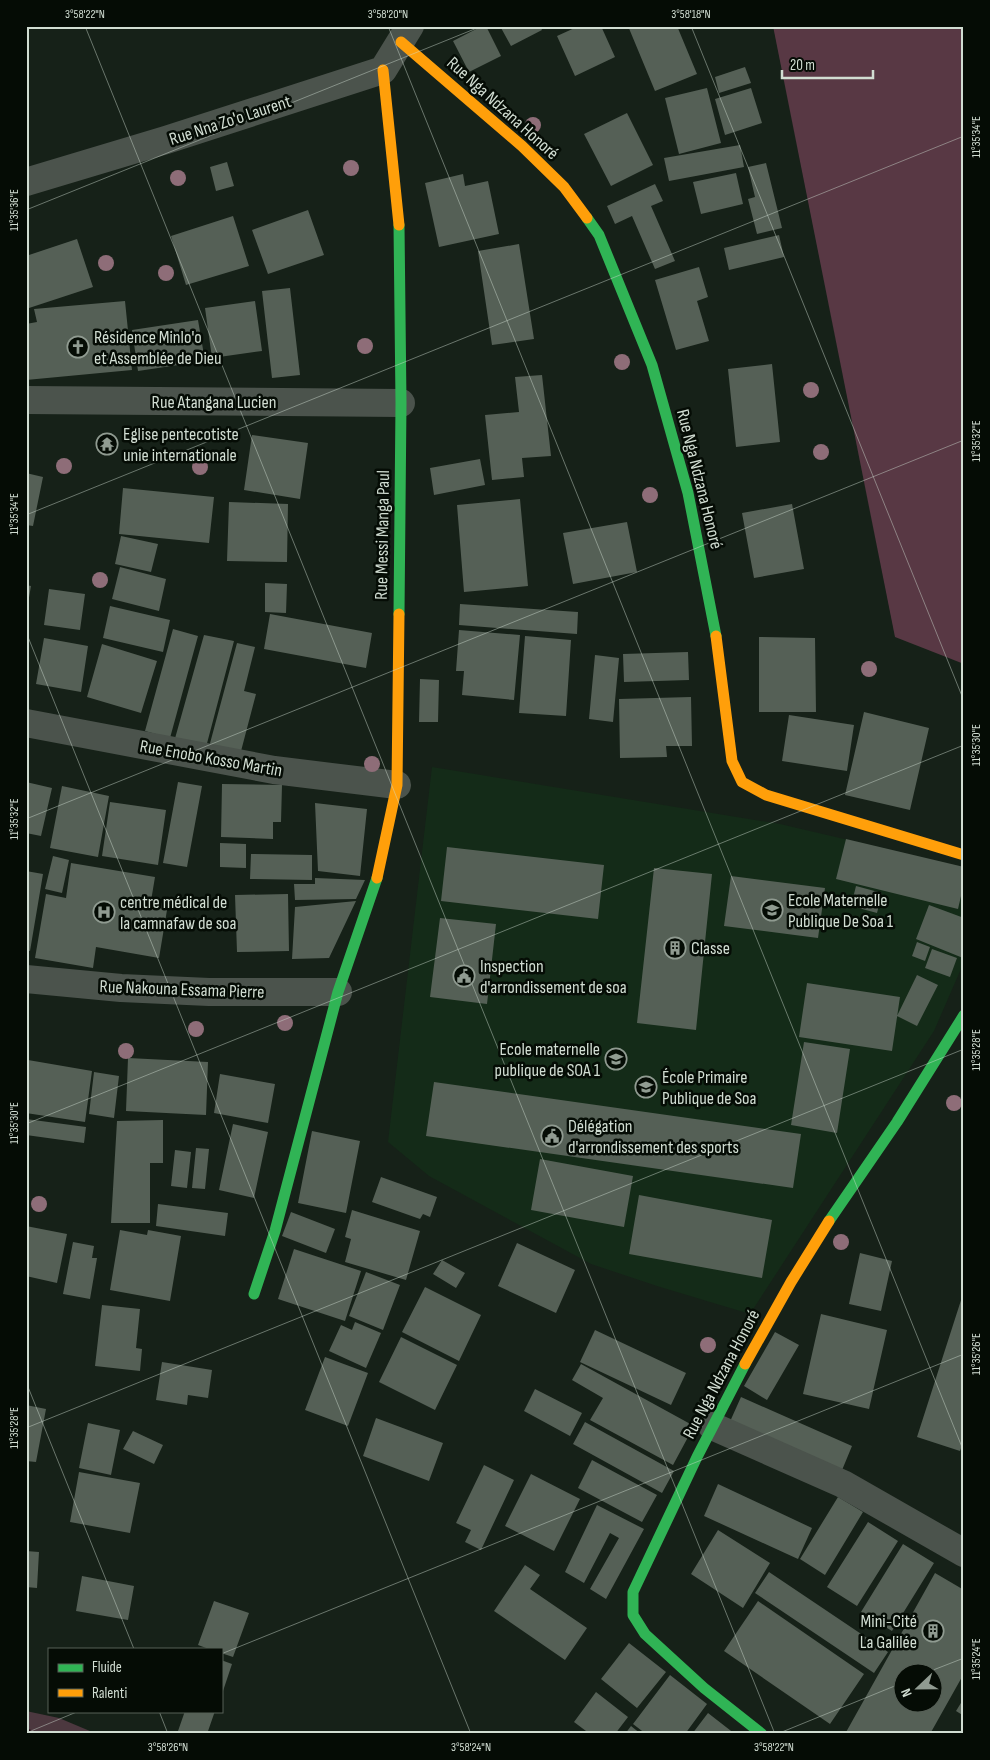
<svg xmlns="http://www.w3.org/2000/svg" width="990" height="1760" font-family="'Sofia Sans Condensed',sans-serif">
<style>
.built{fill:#142b18}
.green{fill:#4c383f}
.forest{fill:#583844}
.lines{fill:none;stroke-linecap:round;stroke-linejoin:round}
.stream{stroke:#1d050f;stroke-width:9}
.building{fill:#556056;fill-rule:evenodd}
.street{stroke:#4b534c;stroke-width:28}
.fast{stroke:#30b455;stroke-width:11}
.slow{stroke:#ff9f0a;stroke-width:11}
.tree{fill:#8e6d78}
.ticks{fill:none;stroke:#d1ddd2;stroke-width:1;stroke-opacity:0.45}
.labels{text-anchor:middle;stroke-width:5;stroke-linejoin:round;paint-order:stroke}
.street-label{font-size:18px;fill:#d1ddd2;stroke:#050c05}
.poi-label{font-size:18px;fill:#d1ddd2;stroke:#050c05;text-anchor:start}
.neatline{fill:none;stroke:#d1ddd2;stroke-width:2}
.ticks-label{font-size:12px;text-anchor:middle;fill:#d1ddd2}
</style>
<rect width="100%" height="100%" fill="#162118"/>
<path class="built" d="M432,767L780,824L891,850L964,876V962L934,1031L750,1314L657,1286L591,1264L429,1176L388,1142Z"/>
<path class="green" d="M26,1711L59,1718L97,1734H26Z"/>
<path class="forest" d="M773,26H964V664L895,637Z"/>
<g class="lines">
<path class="stream" d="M26,1733L29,1734"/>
</g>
<path class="building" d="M482,26H486L501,56L469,72L453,41Z
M500,26H540L542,30L511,46Z
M579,26H601L615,57L575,76L557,36Z
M628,26H677L697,74L655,91Z
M745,67L751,83L719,93L715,77Z
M707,88L721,143L679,154L665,98Z
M751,88L762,123L725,135L715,99Z
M627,113L653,165L611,186L584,134Z
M740,145L744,167L669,181L664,158Z
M227,162L234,186L216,191L210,167Z
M766,163L782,228L757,234L748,199L755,197L748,167Z
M736,173L743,204L701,214L693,182Z
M463,174L465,186L488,181L499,234L439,247L425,183Z
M655,184L663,201L651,206L675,261L655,269L632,216L615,224L607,206Z
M308,210L324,255L268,274L252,230Z
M233,216L249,266L186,285L171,236Z
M779,235L784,257L729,270L724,248Z
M77,239L93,287L26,309V256Z
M519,244L534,339L492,345L478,251Z
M699,267L708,297L697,301L709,341L676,350L655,280Z
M290,288L300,375L272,378L262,291Z
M125,301L132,370L26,380V324L37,322L34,309Z
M255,301L262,351L212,358L205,308Z
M198,320L205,361L138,371L132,330Z
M772,364L780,442L736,447L728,369Z
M542,375L551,456L522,458L524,477L492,480L485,415L519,412L515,377Z
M252,435L308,443L300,499L244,490Z
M480,459L485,485L434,495L430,468Z
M26,473L43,477L33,526L26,525Z
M123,488L214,497L209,543L119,534Z
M520,499L528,586L464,592L457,505Z
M229,502L288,504L287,562L227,561Z
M792,504L804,569L754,578L742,513Z
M627,522L637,572L573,584L563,533Z
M121,536L158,544L151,572L115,564Z
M120,567L166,579L159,611L112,599Z
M265,583L287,584L286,613L265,612Z
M26,585L31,586L27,609H26Z
M49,589L85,594L80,630L44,625Z
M460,604L578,612L577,634L459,625Z
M110,606L170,620L163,652L103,638Z
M270,614L372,633L366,668L264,649Z
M173,629L198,636L170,738L145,731Z
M459,630L520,635L514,700L462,695L464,671H456Z
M204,635L234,641L205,751L174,742Z
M525,636L571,640L566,716L519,713Z
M759,637L815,638L816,712H759Z
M44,638L88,646L81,692L36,684Z
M237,643L255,647L244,691L256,694L240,755L209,747Z
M102,644L157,661L141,713L87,697Z
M688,652L689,680L624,682L623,654Z
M595,655L619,658L613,722L589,719Z
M420,679L439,680L438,722H419Z
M691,697L692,746H666L667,757L620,758L619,699Z
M864,712L929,728L910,810L845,795Z
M789,715L854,725L847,771L782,761Z
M26,782L52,788L41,836L26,833Z
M178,782L202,786L187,867L163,863Z
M222,784L282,785L281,822H273V839L221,837Z
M62,786L109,796L98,857L50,848Z
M110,802L166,810L158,865L102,856Z
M315,803L367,809L360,876L318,871Z
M846,839L964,867V883L958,909L836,879Z
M220,843L246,844V868L220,867Z
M447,847L604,865L598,919L441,901Z
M251,854L312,855V880L250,879Z
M53,856L69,860L62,893L45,889Z
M71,863L155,877L151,901L168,904L159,958L96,947L93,968L35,958L46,894L66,898Z
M654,868L712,874L696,1030L637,1023Z
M26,871L43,874L30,951L26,950Z
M731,876L825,888L818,938L724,926Z
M315,878L365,880L356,899L295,900L294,884H315Z
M856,886L882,893L877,913L851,906Z
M288,894L289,951L237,952L235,895Z
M356,901L329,958L292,959L295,907Z
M929,905L964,918L963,958L916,939Z
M440,918L496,924L487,1004L430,997Z
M917,942L930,947L925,961L912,956Z
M932,949L957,958L950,977L925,968Z
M917,975L938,985L917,1026L897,1016Z
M807,983L900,997L892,1051L799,1037Z
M804,1042L850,1049L837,1133L791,1125Z
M128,1058L208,1062L206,1115L126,1111Z
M28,1060L92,1071L85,1122L26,1113Z
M94,1072L119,1076L114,1118L89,1114Z
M220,1074L275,1084L268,1123L214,1113Z
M434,1082L801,1134L793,1188L426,1136Z
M26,1119L86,1127L84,1143L26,1135Z
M163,1120V1163H150V1223H111L117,1121Z
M233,1124L268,1132L254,1198L219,1190Z
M312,1131L360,1141L346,1213L298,1203Z
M196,1148L209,1149L205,1189L192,1188Z
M175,1150L191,1152L187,1188L171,1186Z
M540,1159L633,1176L624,1227L531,1210Z
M381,1177L437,1197L430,1217L423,1214L420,1219L372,1202Z
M639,1195L772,1220L762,1278L629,1254Z
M158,1204L228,1213L225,1236L156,1226Z
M352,1210L420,1231L406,1280L345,1262L351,1239L345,1237Z
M291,1212L335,1229L326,1253L282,1236Z
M26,1226L67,1234L57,1283L26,1276Z
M120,1230L147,1235L148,1230L181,1236L170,1301L110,1290Z
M73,1242L94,1246L92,1258H97L90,1299L63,1294Z
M517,1243L575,1270L556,1313L498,1286Z
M294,1249L361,1271L345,1321L278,1299Z
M860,1253L892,1261L881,1311L849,1304Z
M442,1260L465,1273L456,1288L433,1274Z
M366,1272L400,1285L383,1330L349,1316Z
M425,1287L481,1315L459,1361L402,1332Z
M963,1294L964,1440L960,1451L917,1437Z
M102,1305L140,1309L136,1348L142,1349L140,1371L95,1366Z
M821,1314L887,1330L869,1409L803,1394Z
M355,1322L381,1333L366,1368L329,1351L341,1325L352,1330Z
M595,1330L686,1373L671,1405L580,1362Z
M775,1332L799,1345L767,1400L744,1386Z
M401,1337L457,1365L435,1410L379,1382Z
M325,1357L368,1373L348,1426L305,1410Z
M162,1362L212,1370L208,1398L188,1395L187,1405L156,1400Z
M581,1364L694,1426L673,1465L590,1420L603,1398L572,1380Z
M535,1389L582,1413L570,1436L524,1411Z
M741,1397L852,1446L840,1475L728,1426Z
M26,1405L46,1409L36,1462L26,1461Z
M376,1418L443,1443L429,1481L363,1456Z
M585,1422L674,1471L662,1493L573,1444Z
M88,1423L120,1430L111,1475L79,1468Z
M133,1431L163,1445L154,1464L123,1449Z
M592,1460L657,1495L642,1522L578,1488Z
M484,1465L514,1480L481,1550L465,1542L471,1530L456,1523Z
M79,1472L140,1483L130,1533L70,1522Z
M531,1474L580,1499L554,1551L505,1526Z
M718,1484L812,1528L798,1559L704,1516Z
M838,1497L863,1512L825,1575L800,1559Z
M597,1505L644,1529L606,1599L590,1589L619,1538L610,1533L584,1583L565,1572Z
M868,1522L898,1541L857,1606L827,1587Z
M718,1530L770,1563L743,1608L691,1574Z
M903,1544L934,1563L892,1631L861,1612Z
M26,1551L39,1552L37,1588L26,1587Z
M525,1565L540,1575L530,1589L587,1628L565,1660L494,1611Z
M769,1572L888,1652L874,1673L755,1593Z
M935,1573L964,1590V1678L962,1677L930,1734H845ZM902,1672H932V1702H902Z
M82,1576L134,1586L128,1620L76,1611Z
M214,1601L249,1613L233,1657L221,1653V1649H209L198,1645Z
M758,1601L864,1674L830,1724L724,1651Z
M629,1643L666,1672L637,1708L601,1679Z
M221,1660L232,1664L222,1694H221Z
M670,1675L707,1704L685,1734H646L633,1724Z
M596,1692L628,1717L615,1734H590L574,1722Z
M964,1698V1716L956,1711Z
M185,1711H215L207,1734H185L178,1731Z
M708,1713L735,1734H692Z
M631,1726L641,1734H625Z"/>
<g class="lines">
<path class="street" d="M26,182L166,140L383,70L410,26
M26,400L401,403
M26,723L274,770L397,785
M26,979L121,988L209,992H338
M712,1426L843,1484L964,1553"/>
<path class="fast" d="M587,218L599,235L652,365L688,493L716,636
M399,614L401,403L399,225
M829,1221L897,1122L964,1015
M254,1294L275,1231L338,992L377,878
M745,1364L697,1457L633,1592V1615L645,1634L704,1688L762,1734"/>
<path class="slow" d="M401,42L522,146L564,187L587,218
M383,70L399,225
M716,636L732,761L742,782L766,795L964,855
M377,878L397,785L399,614
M745,1364L791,1282L829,1221"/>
</g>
<g class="tree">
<circle cx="533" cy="125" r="8"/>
<circle cx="351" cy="168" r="8"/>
<circle cx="178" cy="178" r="8"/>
<circle cx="106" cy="263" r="8"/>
<circle cx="166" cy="273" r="8"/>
<circle cx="365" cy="346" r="8"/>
<circle cx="622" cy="362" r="8"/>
<circle cx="811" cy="390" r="8"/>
<circle cx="821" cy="452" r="8"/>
<circle cx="64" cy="466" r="8"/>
<circle cx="200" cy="467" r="8"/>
<circle cx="650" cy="495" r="8"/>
<circle cx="100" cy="580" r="8"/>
<circle cx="869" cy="669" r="8"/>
<circle cx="372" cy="764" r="8"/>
<circle cx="285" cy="1023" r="8"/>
<circle cx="196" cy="1029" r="8"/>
<circle cx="126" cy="1051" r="8"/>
<circle cx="954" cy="1103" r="8"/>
<circle cx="39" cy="1204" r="8"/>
<circle cx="841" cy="1242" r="8"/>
<circle cx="708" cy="1345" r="8"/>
</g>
<path class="ticks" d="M85,26L775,1734M388,26L964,1452M691,26L964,701M26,210L482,26M26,515L964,136M26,632L471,1734M26,819L964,440M26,1124L964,745M26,1382L134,1649M26,1428L964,1049M221,1654L964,1354M928,1672L964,1658M159,1711L168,1734M26,1733L79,1711M777,1734L902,1683"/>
<defs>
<g id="church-ring" transform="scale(1.125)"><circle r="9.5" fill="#050c05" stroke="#909b91" stroke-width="1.5"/><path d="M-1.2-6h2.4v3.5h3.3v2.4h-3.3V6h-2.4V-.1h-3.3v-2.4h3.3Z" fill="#909b91"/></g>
<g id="temple-ring" transform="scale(1.125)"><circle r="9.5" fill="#050c05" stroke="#909b91" stroke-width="1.5"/><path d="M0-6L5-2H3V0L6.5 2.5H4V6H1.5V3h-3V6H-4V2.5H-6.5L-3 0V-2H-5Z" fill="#909b91"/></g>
<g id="school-ring" transform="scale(1.125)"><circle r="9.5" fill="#050c05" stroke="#909b91" stroke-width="1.5"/><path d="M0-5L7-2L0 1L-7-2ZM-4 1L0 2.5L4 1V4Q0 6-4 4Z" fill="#909b91"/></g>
<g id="hospital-ring" transform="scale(1.125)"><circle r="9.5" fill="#050c05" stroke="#909b91" stroke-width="1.5"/><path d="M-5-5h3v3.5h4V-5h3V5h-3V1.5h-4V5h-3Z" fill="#909b91"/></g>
<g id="building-ring" transform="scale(1.125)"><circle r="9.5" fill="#050c05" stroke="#909b91" stroke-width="1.5"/><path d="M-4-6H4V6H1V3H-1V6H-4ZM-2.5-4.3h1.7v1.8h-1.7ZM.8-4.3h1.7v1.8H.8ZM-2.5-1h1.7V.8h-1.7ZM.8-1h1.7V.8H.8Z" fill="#909b91"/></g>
<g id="civic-ring" transform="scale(1.125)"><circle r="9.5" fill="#050c05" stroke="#909b91" stroke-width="1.5"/><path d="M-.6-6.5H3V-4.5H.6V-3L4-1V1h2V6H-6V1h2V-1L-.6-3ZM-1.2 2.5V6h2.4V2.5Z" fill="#909b91"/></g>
</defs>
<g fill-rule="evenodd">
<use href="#church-ring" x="78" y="347"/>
<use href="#temple-ring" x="107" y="444"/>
<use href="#school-ring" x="772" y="910"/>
<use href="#hospital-ring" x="104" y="912"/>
<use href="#building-ring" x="675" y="948"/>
<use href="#civic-ring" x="464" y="976"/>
<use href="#school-ring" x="616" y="1059"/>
<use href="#school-ring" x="646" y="1087"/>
<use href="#civic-ring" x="552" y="1136"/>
<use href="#building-ring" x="933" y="1631"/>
</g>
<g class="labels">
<g class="street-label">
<text transform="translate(503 108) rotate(42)" y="6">Rue Nga Ndzana Honoré</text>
<text transform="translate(230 120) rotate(-18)" y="6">Rue Nna Zo'o Laurent</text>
<text x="214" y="408">Rue Atangana Lucien</text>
<text transform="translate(700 479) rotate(76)" y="6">Rue Nga Ndzana Honoré</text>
<text transform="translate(382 535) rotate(-89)" y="6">Rue Messi Manga Paul</text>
<text transform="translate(211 758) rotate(10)" y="6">Rue Enobo Kosso Martin</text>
<text transform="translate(182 989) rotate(2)" y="6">Rue Nakouna Essama Pierre</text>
<text transform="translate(721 1374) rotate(-62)" y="6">Rue Nga Ndzana Honoré</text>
</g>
<g class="poi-label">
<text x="94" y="343">Résidence Minlo'o<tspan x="94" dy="21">et Assemblée de Dieu</tspan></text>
<text x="123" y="440">Eglise pentecotiste<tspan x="123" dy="21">unie internationale</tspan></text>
<text x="788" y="906">Ecole Maternelle<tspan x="788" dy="21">Publique De Soa 1</tspan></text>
<text x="120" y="908">centre médical de<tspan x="120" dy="21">la camnafaw de soa</tspan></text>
<text x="691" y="954">Classe</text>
<text x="480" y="972">Inspection<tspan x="480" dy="21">d'arrondissement de soa</tspan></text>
<text x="600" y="1055" text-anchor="end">Ecole maternelle<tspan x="600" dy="21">publique de SOA 1</tspan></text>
<text x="662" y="1083">École Primaire<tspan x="662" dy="21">Publique de Soa</tspan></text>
<text x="568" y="1132">Délégation<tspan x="568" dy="21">d'arrondissement des sports</tspan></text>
<text x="917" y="1627" text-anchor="end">Mini-Cité<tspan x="917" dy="21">La Galilée</tspan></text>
</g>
</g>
<rect width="990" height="1760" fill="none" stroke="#050c05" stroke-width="55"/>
<rect x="48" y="1648" width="175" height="65" fill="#050c05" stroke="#576057"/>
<rect x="58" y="1664" width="25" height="8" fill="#30b455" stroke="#576057"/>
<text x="92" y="1672" font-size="15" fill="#d1ddd2">Fluide</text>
<rect x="58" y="1689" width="25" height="8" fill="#ff9f0a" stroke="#576057"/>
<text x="92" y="1698" font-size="15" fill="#d1ddd2">Ralenti</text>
<g transform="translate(918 1688) rotate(248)"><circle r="24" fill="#050c05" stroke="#576057"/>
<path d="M0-4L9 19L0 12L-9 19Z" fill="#909b91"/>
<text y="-8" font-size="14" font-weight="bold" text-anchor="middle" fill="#d1ddd2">N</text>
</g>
<path d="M782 70v8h91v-8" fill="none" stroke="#d1ddd2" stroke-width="2.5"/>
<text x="790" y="70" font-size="15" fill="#d1ddd2" stroke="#050c05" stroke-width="4" paint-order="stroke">20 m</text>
<rect x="28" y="28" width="934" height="1704" class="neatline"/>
<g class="ticks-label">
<text x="85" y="18">3°58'22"N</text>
<text x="388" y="18">3°58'20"N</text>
<text x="691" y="18">3°58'18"N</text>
<text transform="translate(976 137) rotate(-90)" y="4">11°35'34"E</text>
<text transform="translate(14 210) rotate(-90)" y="4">11°35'36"E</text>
<text transform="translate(976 441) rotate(-90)" y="4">11°35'32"E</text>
<text transform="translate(14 514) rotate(-90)" y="4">11°35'34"E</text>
<text transform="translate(976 745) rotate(-90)" y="4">11°35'30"E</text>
<text transform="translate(14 819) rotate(-90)" y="4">11°35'32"E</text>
<text transform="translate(976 1050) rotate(-90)" y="4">11°35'28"E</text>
<text transform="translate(14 1123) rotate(-90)" y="4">11°35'30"E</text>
<text transform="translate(976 1354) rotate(-90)" y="4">11°35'26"E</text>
<text transform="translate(14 1428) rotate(-90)" y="4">11°35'28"E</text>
<text transform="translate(976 1659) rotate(-90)" y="4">11°35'24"E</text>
<text x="168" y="1751">3°58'26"N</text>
<text x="471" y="1751">3°58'24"N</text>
<text x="774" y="1751">3°58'22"N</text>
</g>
</svg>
